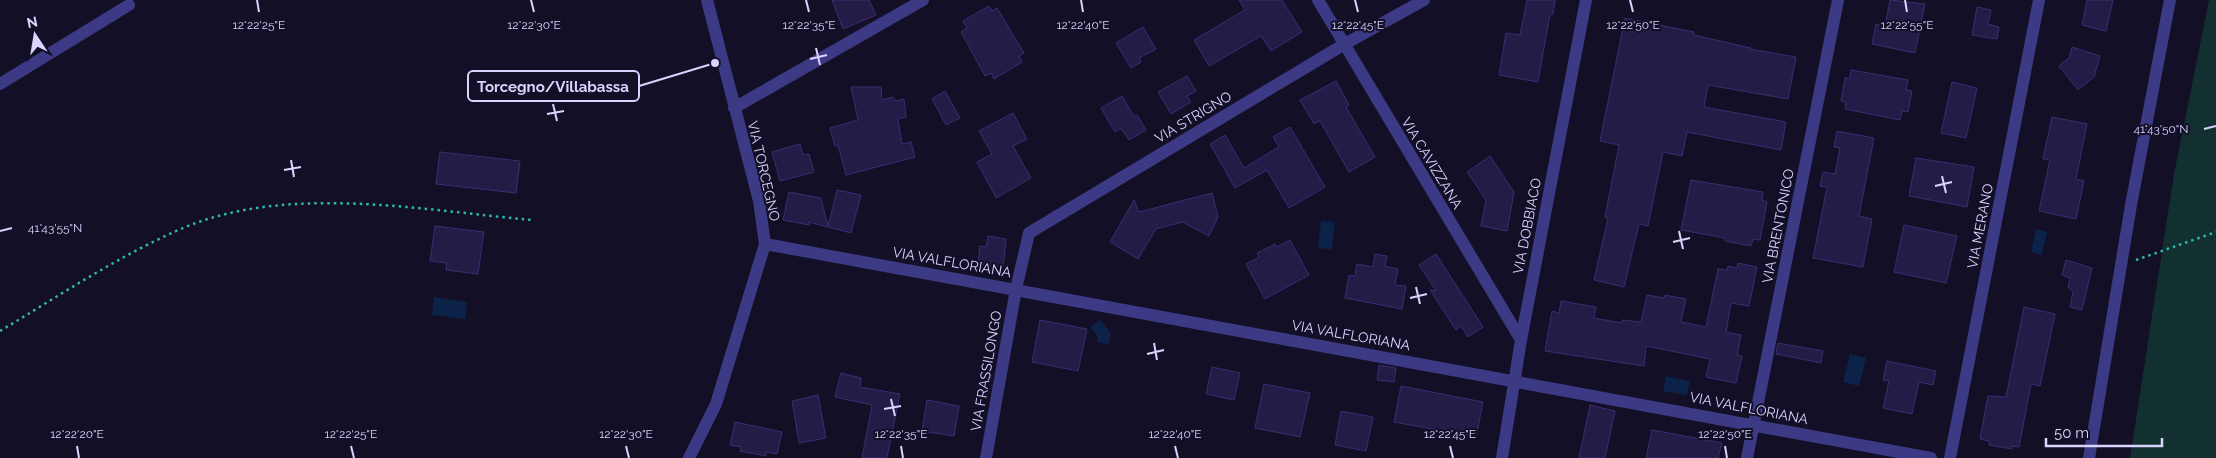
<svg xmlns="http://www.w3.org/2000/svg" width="2216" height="458" font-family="Raleway,sans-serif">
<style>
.green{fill:#12302f}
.water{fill:#0c2248}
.building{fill:#241b47;stroke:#3b2d73}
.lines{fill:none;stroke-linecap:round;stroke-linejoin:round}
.path{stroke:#2fb8b0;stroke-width:2.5;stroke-dasharray:2.5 4;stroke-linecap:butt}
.minor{stroke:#3d3a85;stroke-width:12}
.ticks{fill:none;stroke:#d9d4ff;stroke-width:2}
.labels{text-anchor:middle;stroke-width:4;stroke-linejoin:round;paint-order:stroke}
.street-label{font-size:14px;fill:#d9d4ff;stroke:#130f26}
.ticks-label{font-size:12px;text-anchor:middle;fill:#d9d4ff;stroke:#130f26;stroke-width:4;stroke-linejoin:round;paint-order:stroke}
.leader{fill:none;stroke:#d9d4ff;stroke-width:2}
.callout-dot{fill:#d9d4ff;stroke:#130f26;stroke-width:2}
.callout{fill:#130f26;stroke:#d9d4ff;stroke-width:2}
.callout-label{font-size:15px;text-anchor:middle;font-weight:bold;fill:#d9d4ff}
</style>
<rect width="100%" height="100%" fill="#130f26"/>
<path class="green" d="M2209,0H2216V458H2130L2174,174Z"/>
<path class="water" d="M1321,221L1335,222L1332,250L1318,248Z
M2036,229L2047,232L2042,255L2031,252Z
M434,297L467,302L465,319L432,315Z
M1100,320L1111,333L1109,344L1097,342L1098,337L1090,327Z
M1850,354L1866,358L1859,386L1843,382Z
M1666,376L1690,381L1687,395L1663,391Z"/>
<path class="building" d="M832,0H869L876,15L843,29Z
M1239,0H1282L1302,32L1271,51L1261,36L1209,66L1194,40L1245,10Z
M1527,0H1555L1553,14H1550L1538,82L1499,75L1506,33L1520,35Z
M1890,0L1925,4L1915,53L1872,44L1876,24L1885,26Z
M2087,0H2113L2106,31L2082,25Z
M989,6L992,11L997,8L1024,53L1019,56L1022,62L994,79L991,73L985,76L961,32L967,28L963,21Z
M1977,7L1991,10L1988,24L1999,27L1997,39L1972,35Z
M1625,18L1694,32V35L1751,48L1750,49L1796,57L1788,99L1708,85L1704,107L1786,122L1781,150L1687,132L1682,156L1663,152L1648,226L1639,224L1624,287L1594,280L1608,218L1605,217L1619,145L1600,141Z
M1143,27L1156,49L1139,58L1141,62L1131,68L1116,43Z
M2072,47L2100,56L2094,77L2078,90L2059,66L2069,58Z
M1851,70L1908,80L1906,90L1912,91L1908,112L1902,111L1900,120L1845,109L1846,102L1841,101L1845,78H1850Z
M1187,76L1196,91L1187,96L1191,102L1171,114L1158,92Z
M1336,81L1349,105L1346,107L1375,157L1349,172L1320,121L1314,124L1300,100Z
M1952,82L1977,88L1966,138L1941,133Z
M851,87H881L882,100L893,97L895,101L904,99L906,117L898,119L902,144L911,142L915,157L846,175L838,145L835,146L830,128L858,120Z
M945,91L960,118L946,125L932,99Z
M1122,96L1134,117L1137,115L1146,130L1129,140L1121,128L1115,132L1101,108Z
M1013,113L1027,139L1013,146L1031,178L996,198L977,162L992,154L979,131Z
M2052,117L2087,124L2076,179L2084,181L2076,219L2039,211L2050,160L2043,159Z
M1290,127L1325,187L1289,208L1267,170L1235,188L1210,144L1225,135L1244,168L1279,147L1273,137Z
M1837,131L1874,138L1859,216L1872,219L1863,267L1813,258L1827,187L1820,186L1823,172L1835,174L1840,148L1834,147Z
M800,144L803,155L809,154L814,172L780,181L772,152Z
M440,152L520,161L516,193L436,184Z
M1490,156L1514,192L1507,231L1481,226L1486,200L1467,172Z
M1916,158L1974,167L1967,207L1909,196Z
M1691,180L1763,192L1762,200L1767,202L1760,240L1753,239L1751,246L1725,241V238L1681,230Z
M837,190L861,195L851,233L809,222V225L783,220L789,192L821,198L828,226Z
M1212,193L1218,217L1209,236L1182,222L1156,229L1138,259L1110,242L1134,200L1139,212Z
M1904,225L1957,236L1946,283L1894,272Z
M435,226L484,232L478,274L446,270L447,263L430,261Z
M988,236L1006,239L1003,267L978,264L980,246L986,247Z
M1290,240L1309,275L1265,299L1246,264L1259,257L1257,253L1275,244L1277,247Z
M1375,254L1387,256L1385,266L1398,269L1395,285L1406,286L1402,309L1345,298L1349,275L1355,276L1357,264L1373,267Z
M1436,254L1483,327L1468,337L1461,326L1456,330L1430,290L1436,291L1419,265Z
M2066,260L2092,268L2082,310L2070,307L2073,292L2068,287L2070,278L2062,275Z
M1738,263L1757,267L1749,306L1731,303L1726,332L1741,335L1737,355L1742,356L1736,383L1706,377L1710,359L1646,346L1644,366L1545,351L1552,311L1559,313L1561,301L1596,307L1594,318L1622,323V320L1641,322L1647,295L1664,298L1665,295L1686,299L1681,322L1706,327L1718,269L1727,270L1728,266L1737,268Z
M2024,307L2055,314L2040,386L2031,384L2019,447L2012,446V449L1989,445V441L1980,439L1988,396L2006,397Z
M1040,320L1087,329L1078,371L1032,362Z
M1778,343L1823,351L1821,363L1776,354Z
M1887,361L1936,371L1933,385L1919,382L1912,414L1883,408L1889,381L1883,380Z
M1379,365L1396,368L1394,382L1377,380Z
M1212,367L1240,373L1234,400L1206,394Z
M841,373L861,378L860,387L900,394L887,458H862L872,405L835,397Z
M1264,384L1310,393L1300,437L1255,428Z
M1401,386L1483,402L1476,437L1394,422Z
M818,395L826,438L799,443L792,401Z
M927,400L959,406L954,436L922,431Z
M1590,405L1615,411L1605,458H1579Z
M1341,411L1373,417L1366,451L1335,445Z
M735,422L782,432L777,454L766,452V456L740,451L741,447L730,445Z
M1652,430L1722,443L1718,458H1646Z"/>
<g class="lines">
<path class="path" d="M2136,260L2216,232
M0,331C57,297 114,259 174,232C281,182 419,210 532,220"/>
<path class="minor" d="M1318,0L1521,340
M0,84L129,5
M734,108L923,0
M765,244L1931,458
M689,458L716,404L765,244L759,201L707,0
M986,458L1016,289L1029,233L1343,45L1424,0
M1502,458L1521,340L1586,0
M1747,458L1838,0
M1950,458L2039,0
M2089,458L2131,205L2170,0"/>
</g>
<path class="ticks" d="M257,0L259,12M531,0L534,12M806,0L809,12M1081,0L1083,12M1355,0L1358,12M1630,0L1633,12M1905,0L1907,12M816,48L820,65M810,59L827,55M553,104L557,121M547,114L564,111M2204,129L2216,126M291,160L294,177M284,170L301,167M1942,176L1946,193M1935,186L1952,182M0,231L12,228M1679,231L1683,249M1673,242L1690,238M1416,287L1420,304M1410,298L1427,294M1154,343L1157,360M1147,354L1164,350M891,399L895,416M884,409L901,406M77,446L79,458M351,446L354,458M626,446L629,458M901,446L903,458M1175,446L1178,458M1450,446L1453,458M1725,446L1727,458"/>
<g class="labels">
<g class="street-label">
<text transform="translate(1193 117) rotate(-31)" y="5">VIA STRIGNO</text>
<text transform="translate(1432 163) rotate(59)" y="5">VIA CAVIZZANA</text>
<text transform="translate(764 171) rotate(77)" y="5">VIA TORCEGNO</text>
<text transform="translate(1527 226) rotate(-79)" y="5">VIA DOBBIACO</text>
<text transform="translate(1778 226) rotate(-79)" y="5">VIA BRENTONICO</text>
<text transform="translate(1980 226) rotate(-79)" y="5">VIA MERANO</text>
<text transform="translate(952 262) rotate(10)" y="5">VIA VALFLORIANA</text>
<text transform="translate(1351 335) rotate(10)" y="5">VIA VALFLORIANA</text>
<text transform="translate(986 371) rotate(-80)" y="5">VIA FRASSILONGO</text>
<text transform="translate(1749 408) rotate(11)" y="5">VIA VALFLORIANA</text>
</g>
</g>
<g class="ticks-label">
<text x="259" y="29">12°22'25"E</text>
<text x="534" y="29">12°22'30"E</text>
<text x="809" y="29">12°22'35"E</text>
<text x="1083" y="29">12°22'40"E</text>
<text x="1358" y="29">12°22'45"E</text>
<text x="1633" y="29">12°22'50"E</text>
<text x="1907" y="29">12°22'55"E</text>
<text x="2161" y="133">41°43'50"N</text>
<text x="55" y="232">41°43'55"N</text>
<text x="77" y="438">12°22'20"E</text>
<text x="351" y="438">12°22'25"E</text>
<text x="626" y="438">12°22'30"E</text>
<text x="901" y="438">12°22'35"E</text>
<text x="1175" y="438">12°22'40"E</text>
<text x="1450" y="438">12°22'45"E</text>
<text x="1725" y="438">12°22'50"E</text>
</g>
<path class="leader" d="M715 63L639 86"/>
<circle class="callout-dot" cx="715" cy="63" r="5"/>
<rect class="callout" x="468" y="71" width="171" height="30" rx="5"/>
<g class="callout-label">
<text x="553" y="92">Torcegno/Villabassa</text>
</g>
<g transform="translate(35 35) rotate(348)" stroke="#130f26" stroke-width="4" paint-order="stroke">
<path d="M0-4L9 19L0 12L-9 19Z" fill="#d9d4ff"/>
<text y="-8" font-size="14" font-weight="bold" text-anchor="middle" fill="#d9d4ff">N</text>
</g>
<path d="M2046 438v8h116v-8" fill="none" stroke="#d9d4ff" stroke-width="2.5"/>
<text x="2054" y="438" font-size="15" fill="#d9d4ff" stroke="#130f26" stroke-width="4" paint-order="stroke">50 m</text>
</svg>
